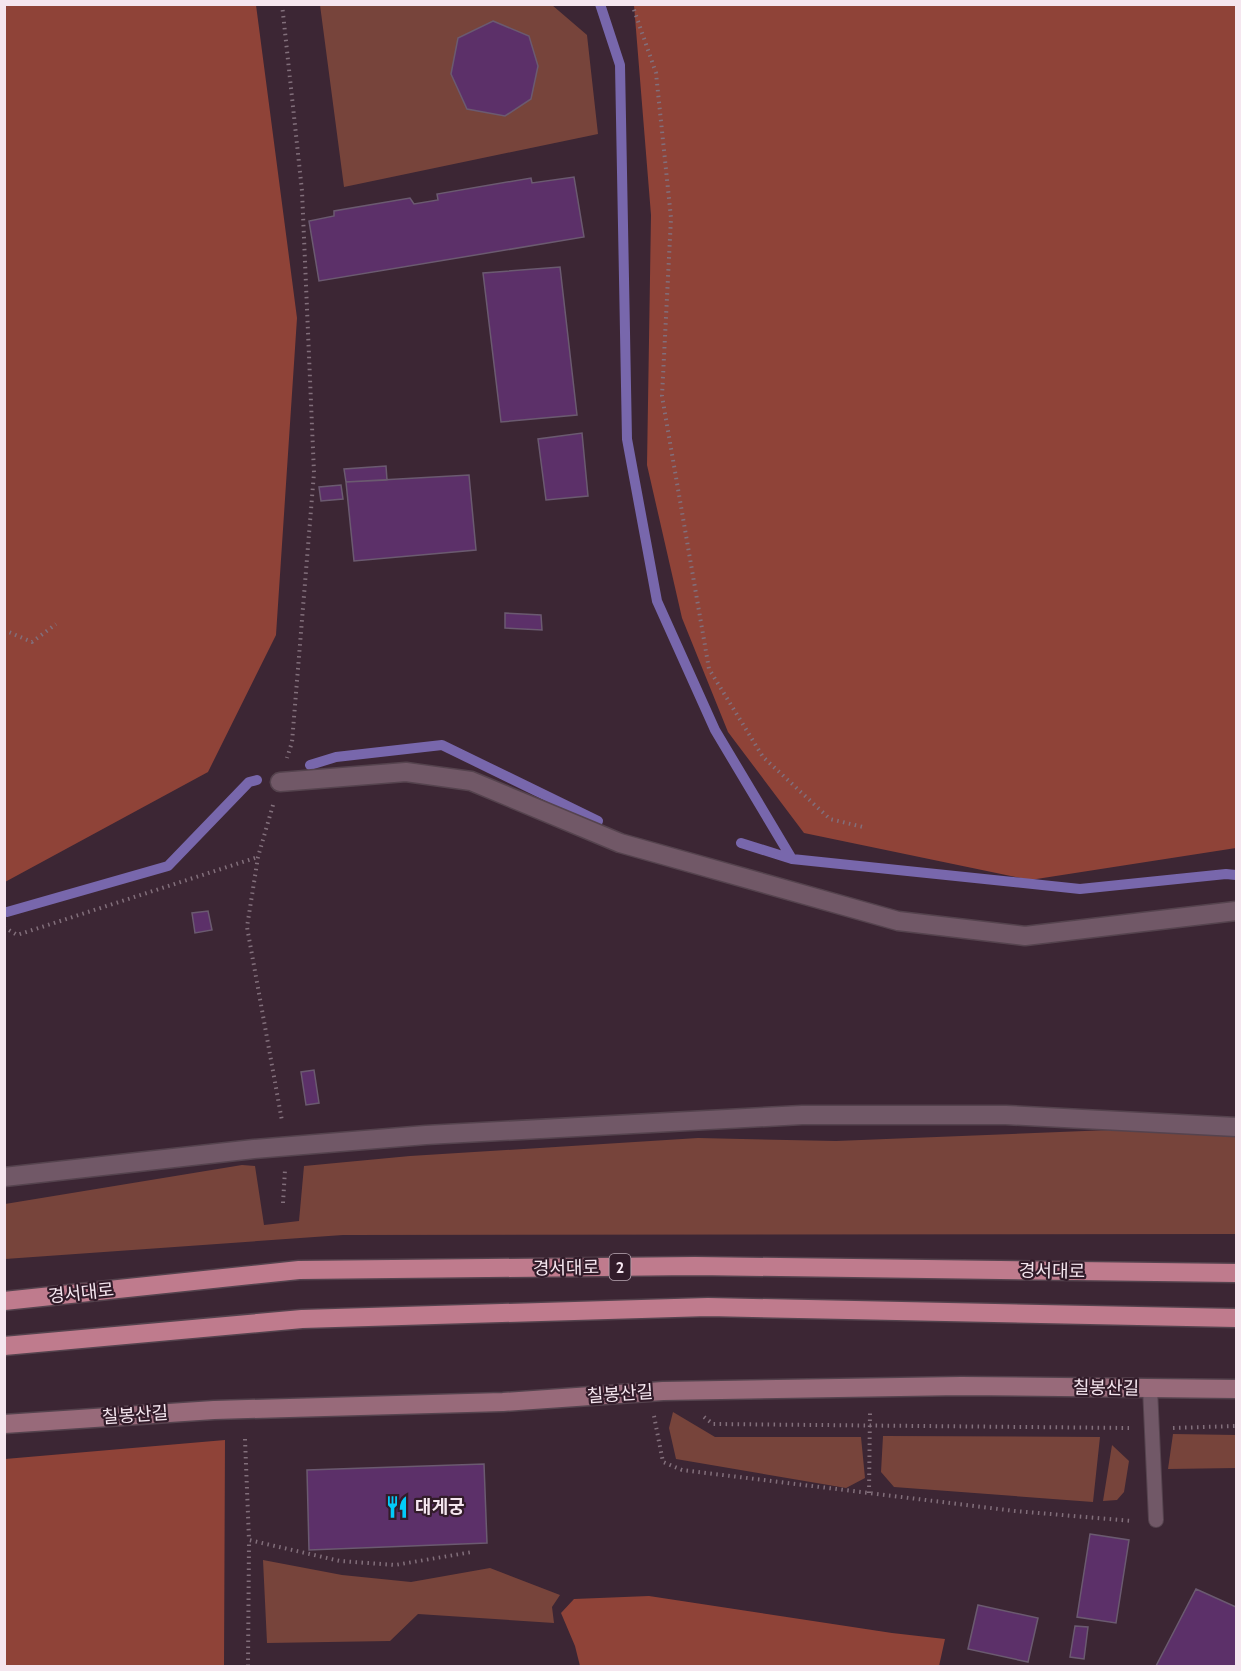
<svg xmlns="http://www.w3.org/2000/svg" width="1241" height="1671" font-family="Cabin,'Noto Sans KR',sans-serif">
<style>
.green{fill:#77443b}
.forest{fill:#8f4338}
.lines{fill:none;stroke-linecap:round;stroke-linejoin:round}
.stream{stroke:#7867ac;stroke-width:10}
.building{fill:#5c3069;stroke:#6b5a70;stroke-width:1.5}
.lane-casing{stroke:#55434e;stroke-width:16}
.street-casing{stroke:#55434e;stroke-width:21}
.secondary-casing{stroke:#55434e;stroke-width:21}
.primary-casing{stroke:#55434e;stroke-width:21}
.path{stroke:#826f7b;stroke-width:4;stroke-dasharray:1.5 4.5;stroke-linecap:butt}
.lane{stroke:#715867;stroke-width:14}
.street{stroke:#715867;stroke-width:18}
.secondary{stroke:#986a7a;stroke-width:18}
.primary{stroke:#bf7b8d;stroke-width:18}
.labels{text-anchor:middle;stroke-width:4.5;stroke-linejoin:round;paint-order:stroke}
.shield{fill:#321c2a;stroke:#baa9b4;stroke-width:1.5}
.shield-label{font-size:16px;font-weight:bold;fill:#f5e6ef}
.street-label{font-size:18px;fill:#f5e6ef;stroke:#321c2a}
.poi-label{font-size:18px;font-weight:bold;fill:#f5e6ef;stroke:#321c2a;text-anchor:start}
</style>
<rect width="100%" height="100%" fill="#3c2634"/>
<path class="green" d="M320,5H552L587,35L598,134L344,187Z
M1159,1128L1236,1135V1234L343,1235L5,1259V1204L242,1165L255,1166L264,1225L299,1221L304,1166L410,1156L698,1138L836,1141Z
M673,1412L715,1437H861L865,1478L846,1488L676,1459L669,1428Z
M1173,1434L1236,1435V1468L1168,1469Z
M883,1436L1100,1437L1093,1502L894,1487L881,1472Z
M1112,1445L1129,1461L1124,1492L1117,1500L1103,1501Z
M263,1560L342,1575L411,1582L490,1568L560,1595L552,1607L554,1623L418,1614L390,1641L267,1643Z"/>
<path class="forest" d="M5,4L256,5L297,318L276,635L208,772L5,882Z
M634,5H1236V848L1030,880L804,833L728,732L682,618L647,465L651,215Z
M225,1440L224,1666H5V1459Z
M649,1596L892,1633L945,1639L939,1666H580L575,1646L561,1613L574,1599Z"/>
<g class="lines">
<path class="stream" d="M600,4L620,65L627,439L657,601L715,730L792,859
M310,765L336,757L442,745L598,821
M741,843L792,859L1080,889L1226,874L1236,875
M7,912L168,866L249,782L257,780"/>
</g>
<path class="building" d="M493,21L529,36L538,66L531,99L505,116L467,109L451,74L458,38Z
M574,177L584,237L319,281L309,221L334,216V211L410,198L414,204L438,200L437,194L531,178L532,183Z
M560,267L577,415L501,422L483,273Z
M582,433L588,496L546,500L538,439Z
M386,466L387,480L346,482L344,469Z
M469,475L476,550L354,561L346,482Z
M341,485L343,499L321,501L319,487Z
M505,613L541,615L542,630L505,628Z
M208,911L212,930L195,933L192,913Z
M314,1070L319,1103L306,1105L301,1072Z
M484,1464L487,1543L309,1550L307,1470Z
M1090,1534L1129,1540L1116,1623L1077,1617Z
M1196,1589L1236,1607V1666H1156Z
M978,1605L1038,1618L1028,1662L968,1649Z
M1075,1626L1088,1627L1084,1659L1070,1657Z"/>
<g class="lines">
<g class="lane-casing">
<path id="lane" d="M1150,1388L1156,1520"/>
</g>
<g class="street-casing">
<path id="street" d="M280,782L406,772L471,781L620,843L898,921L1025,936L1236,911
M4,1177L254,1149L426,1135L802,1115H1006L1236,1127"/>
</g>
<g class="secondary-casing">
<path id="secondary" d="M4,1424L214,1410L503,1402L663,1391L961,1386L1236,1389"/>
</g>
<g class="primary-casing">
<path id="primary" d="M4,1301L299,1270L695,1266L1236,1273
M4,1346L302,1319L708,1307L1236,1318"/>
</g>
<path class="path" d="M282,4L302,191L314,473L292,742L287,758
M632,4L656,73L671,218L662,396L709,669L763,757L830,819L863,827
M4,630L32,642L56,624
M273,805L258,857L247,927L282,1121
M4,927L17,935L258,857
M283,1203L285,1170
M654,1416L663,1462L682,1470L1015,1511L1132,1521
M704,1417L713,1424L1129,1428
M1173,1428L1236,1426
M245,1439L249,1540L340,1561L395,1565L472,1552
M869,1493L870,1412
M248,1666L249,1540"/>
<use href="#lane" class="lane"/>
<use href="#street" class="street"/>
<use href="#secondary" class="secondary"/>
<use href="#primary" class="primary"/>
</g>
<defs>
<g id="restaurant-bare" transform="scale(1.8)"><path d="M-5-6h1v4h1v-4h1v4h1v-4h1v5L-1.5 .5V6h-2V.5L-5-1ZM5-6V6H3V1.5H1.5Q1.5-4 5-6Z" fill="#02cbf9" stroke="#321c2a" stroke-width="2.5" paint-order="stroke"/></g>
</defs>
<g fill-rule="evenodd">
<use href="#restaurant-bare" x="397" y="1507"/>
</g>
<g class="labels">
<rect class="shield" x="609.5" y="1254" width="21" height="26" rx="4.5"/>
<g class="shield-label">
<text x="620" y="1273">2</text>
</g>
<g class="street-label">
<text transform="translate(566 1268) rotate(-1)" y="6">경서대로</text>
<text transform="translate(1052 1271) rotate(1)" y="6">경서대로</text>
<text transform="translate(81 1293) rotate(-6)" y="6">경서대로</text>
<text transform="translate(1106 1388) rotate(1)" y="6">칠봉산길</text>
<text transform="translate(620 1394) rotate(-4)" y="6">칠봉산길</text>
<text transform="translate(135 1415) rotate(-4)" y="6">칠봉산길</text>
</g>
<g class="poi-label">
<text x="415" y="1513">대게궁</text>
</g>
</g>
<rect width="1241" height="1671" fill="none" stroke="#f5e6ef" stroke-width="12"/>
</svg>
